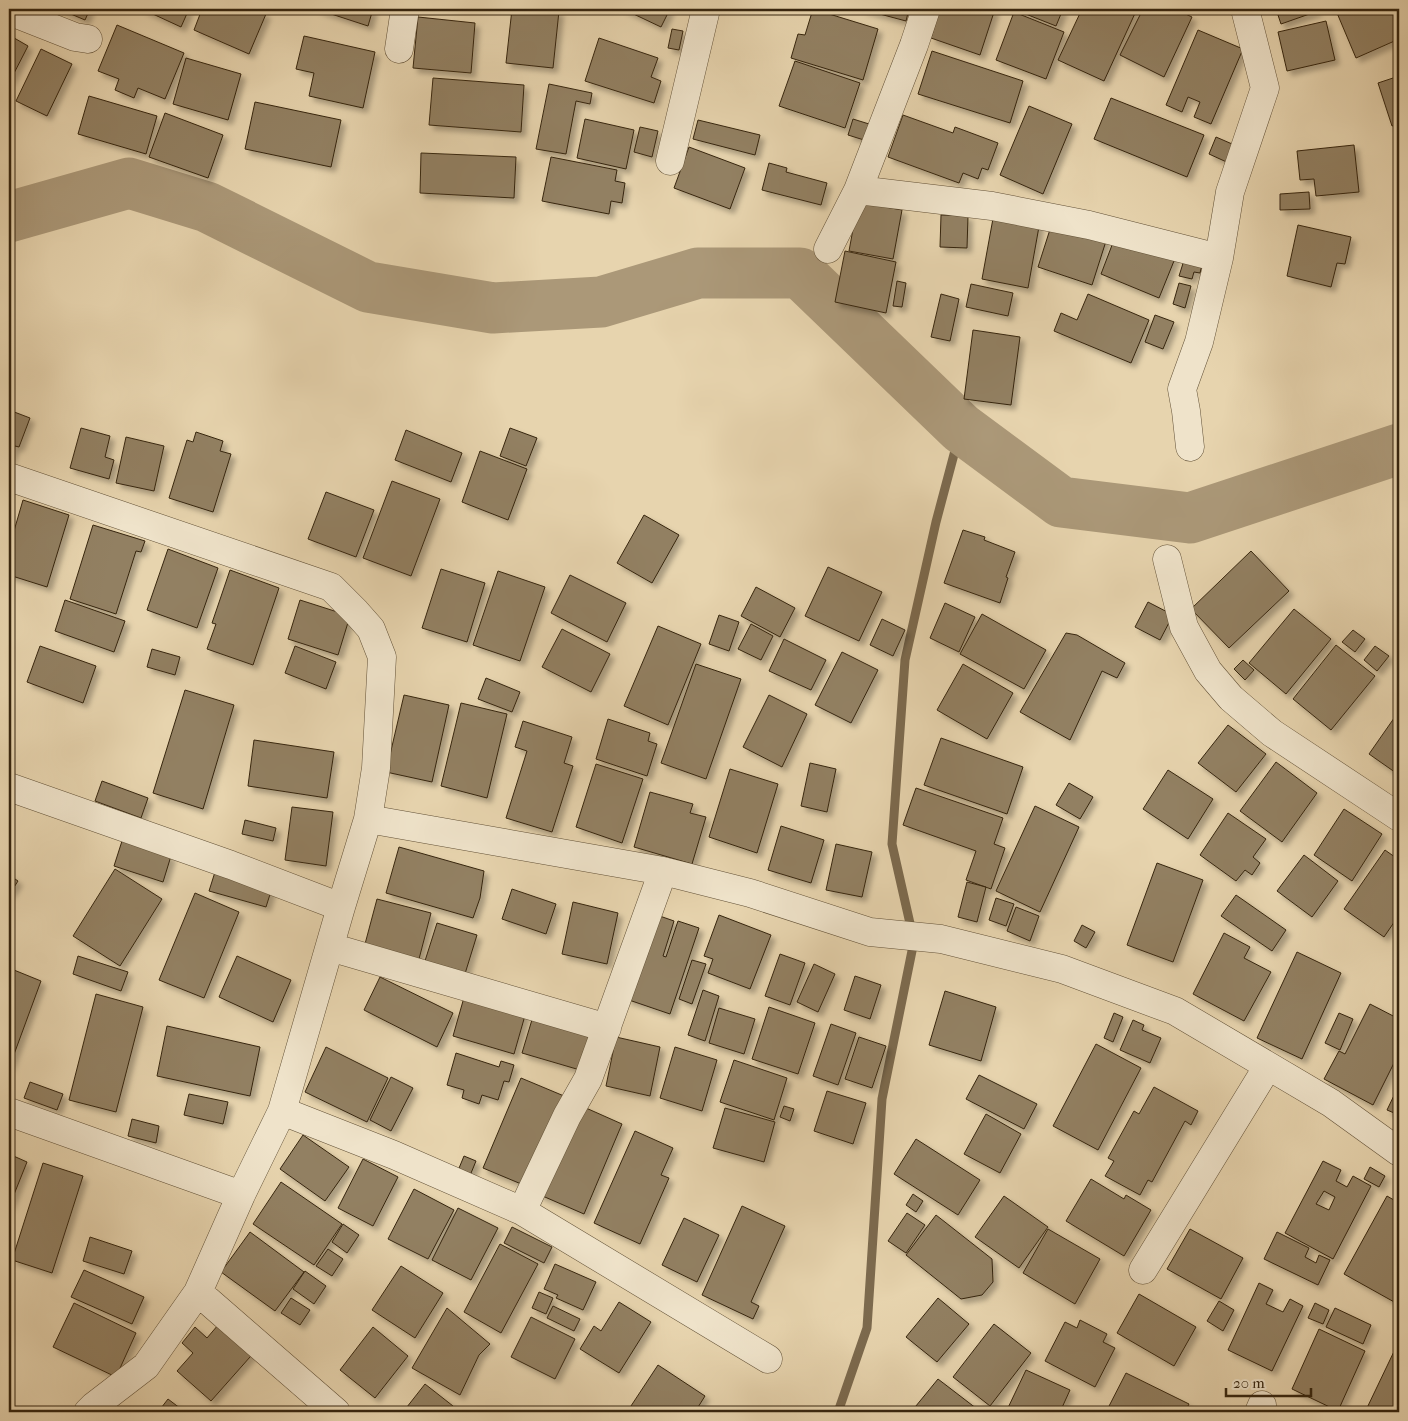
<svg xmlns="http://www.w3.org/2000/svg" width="1408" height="1421" font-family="'IM FELL French Canon',serif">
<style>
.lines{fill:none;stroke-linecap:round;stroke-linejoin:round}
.stream{stroke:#7c6a4e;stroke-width:9}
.river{stroke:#ab9878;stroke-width:51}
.building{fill:#928062;stroke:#36250f;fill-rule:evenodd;filter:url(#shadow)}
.minor-casing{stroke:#625137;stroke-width:29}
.minor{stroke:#efe3ca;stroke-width:28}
</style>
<defs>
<filter id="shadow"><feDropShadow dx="4.5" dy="4.5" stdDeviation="2.5" flood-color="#0004"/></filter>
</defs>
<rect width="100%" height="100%" fill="#e7d4ae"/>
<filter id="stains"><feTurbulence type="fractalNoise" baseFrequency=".004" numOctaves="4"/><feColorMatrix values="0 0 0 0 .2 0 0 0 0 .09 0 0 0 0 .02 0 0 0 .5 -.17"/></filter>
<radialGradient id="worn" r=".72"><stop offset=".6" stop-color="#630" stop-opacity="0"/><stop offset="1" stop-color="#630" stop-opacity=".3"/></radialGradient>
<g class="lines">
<path class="stream" d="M838,1412L867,1328L882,1099L914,941L892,844L905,660L936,522L961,428"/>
<path class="river" d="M9,217L129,183L207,207L368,287L493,308L601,302L698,273H800L961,428L1061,502L1190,518L1399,449"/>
</g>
<path class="building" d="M59,9H90L85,20Z
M142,9H189L181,27Z
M202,9H255L266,14L249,54L194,30Z
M316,9H373L368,26Z
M512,9H539L559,11L553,68L506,63Z
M623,9H670L661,27Z
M813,9L878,29L863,80L791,58L798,34L805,35Z
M861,9H909L906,21Z
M940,9H995L980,55L931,38Z
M1013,9H1063L1056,26Z
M1082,9H1137L1104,81L1058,60Z
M1143,9H1175L1192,17L1164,77L1120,55Z
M1276,9H1317L1318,11L1281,24Z
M1347,9H1399V39L1356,58L1337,13Z
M1014,12L1064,32L1046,79L996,60Z
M418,17L475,23L471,73L413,68Z
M1326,21L1335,60L1287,71L1278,32Z
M117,25L184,53L165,99L138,88L134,98L115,90L119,79L98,71Z
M672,29L683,31L679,50L668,48Z
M1198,30L1243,49L1211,124L1194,117L1200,102L1188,97L1182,112L1166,105Z
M9,35L28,46L9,83Z
M304,36L375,52L363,108L309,96L314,73L296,69Z
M599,38L658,58L651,77L661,81L654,103L585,81Z
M41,49L72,64L47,116L16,101Z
M932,51L1023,81L1010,123L918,94Z
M186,58L241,74L228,120L173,104Z
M795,61L860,83L845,128L779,106Z
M1399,76V124L1392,126L1378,83Z
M433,78L524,85L521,132L429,125Z
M549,84L592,93L590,104L576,101L566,154L536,149Z
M89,96L157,116L146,154L78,134Z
M1111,98L1204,135L1187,177L1094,139Z
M255,102L341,120L331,167L245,149Z
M1029,106L1072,124L1043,194L1000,175Z
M165,113L223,135L208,178L149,157Z
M903,115L953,133L955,127L998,143L988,170L982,168L978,179L963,173L959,183L888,157Z
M585,119L634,130L626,169L577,158Z
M853,119L869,124L864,140L848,135Z
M698,120L760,135L755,155L693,139Z
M640,127L658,131L652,157L634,152Z
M1216,137L1239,147L1231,164L1209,154Z
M1354,145L1359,192L1316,196L1314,179L1300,180L1297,151Z
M689,147L745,168L730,209L674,188Z
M421,153L516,157L514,198L420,193Z
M551,157L617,170L615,181L625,183L622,203L611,201L609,214L542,201Z
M769,163L787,168L786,172L827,183L821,205L762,190Z
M1309,192L1310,209L1280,210V194Z
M858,202L902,210L893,259L849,251Z
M994,213L1040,221L1028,288L982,279Z
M941,215L968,216L967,248L940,247Z
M1053,220L1107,238L1092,285L1038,267Z
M1298,225L1351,237L1345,264L1337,263L1331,287L1287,276Z
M1117,232L1176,256L1159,298L1101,274Z
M845,251L896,262L886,313L835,302Z
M1185,257L1203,261L1200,273L1194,272L1192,279L1179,276Z
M897,281L906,283L902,307L893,306Z
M1179,283L1191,286L1185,308L1173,304Z
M971,284L1013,293L1008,316L966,307Z
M941,294L959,299L950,341L931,337Z
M1088,294L1149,320L1131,363L1054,331L1061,313L1077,320Z
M1155,315L1174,322L1163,349L1145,342Z
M973,330L1020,337L1011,405L964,399Z
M9,410L30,418L19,447L15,446L9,464Z
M81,428L110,436L105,457L114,460L109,479L70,468Z
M510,428L537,438L526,466L500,456Z
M406,430L462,453L451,482L395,460Z
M196,432L223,441L220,451L231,454L213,512L169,498L187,440L193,442Z
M126,437L164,446L154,491L116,483Z
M480,451L527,469L508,520L462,502Z
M392,481L440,499L411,576L363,558Z
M326,492L374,510L356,557L308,539Z
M23,500L69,515L47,587L9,575V548Z
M644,515L679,535L652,583L617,563Z
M93,525L145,541L141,552L136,551L116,614L70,599Z
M963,530L985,537L984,540L1015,552L1006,577L1008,578L1000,603L944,583Z
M168,549L218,568L197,628L147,610Z
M1251,551L1289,591L1229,648L1191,609Z
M828,567L882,592L859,641L805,616Z
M441,569L485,583L467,642L422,628Z
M230,570L279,588L253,665L207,649L216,624L212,623Z
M498,571L545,587L520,661L473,645Z
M570,575L626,603L607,642L551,613Z
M756,587L795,608L780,637L741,616Z
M65,600L125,621L114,652L55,631Z
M300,600L350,616L338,655L288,639Z
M1148,602L1173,615L1160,640L1135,627Z
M945,603L975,617L959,652L930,638Z
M1294,609L1331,639L1286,694L1249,663Z
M982,614L1046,650L1024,689L960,654Z
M719,615L739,622L729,651L709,644Z
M882,619L905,630L893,656L870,645Z
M751,624L773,636L761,660L738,649Z
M658,626L701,644L668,725L624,706Z
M562,629L610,654L591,692L542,667Z
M1353,630L1365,639L1355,652L1342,642Z
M1066,633L1077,635L1125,663L1117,678L1102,671L1070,740L1020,712Z
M784,639L826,660L811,690L769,671Z
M1336,645L1375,676L1331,730L1293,699Z
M40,646L96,666L83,703L27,682Z
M295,646L336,662L326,689L285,673Z
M1375,646L1389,656L1377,671L1364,660Z
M152,649L180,657L175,675L147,667Z
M842,652L878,670L851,723L815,705Z
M1243,660L1254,670L1245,680L1234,669Z
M696,664L741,679L706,779L661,763Z
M963,664L1013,693L987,739L937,710Z
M486,678L520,692L512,712L478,699Z
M185,690L234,705L203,809L153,793Z
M404,695L449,705L432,782L386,772Z
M769,695L807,714L782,767L743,747Z
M461,703L507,714L487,798L441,786Z
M1399,711V775L1369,754Z
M608,719L650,733L648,741L657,744L647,776L596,759Z
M523,721L572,737L564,763L573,766L552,832L506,818L527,751L515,747Z
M1228,725L1266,754L1236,792L1198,763Z
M941,738L1023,767L1007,814L924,785Z
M254,740L334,752L327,798L248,786Z
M1276,762L1317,793L1282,842L1240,811Z
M810,763L836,769L827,812L801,806Z
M596,764L643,779L622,843L576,827Z
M730,769L778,784L757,853L709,837Z
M1168,770L1213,799L1188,839L1143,809Z
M102,781L148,798L141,818L95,801Z
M1069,783L1093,797L1080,819L1056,805Z
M916,788L1003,818L994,844L1005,848L991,889L966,880L976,851L903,825Z
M650,792L693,804L690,813L706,817L692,864L634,847Z
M1035,806L1079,827L1040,912L996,891Z
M292,807L333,812L326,866L285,860Z
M1344,809L1382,834L1352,881L1314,855Z
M1228,813L1266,839L1253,857L1260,863L1252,875L1245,870L1236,881L1200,855Z
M245,820L276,828L273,841L242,834Z
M781,826L824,840L811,883L768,870Z
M122,841L171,856L163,882L114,866Z
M836,844L872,852L862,897L826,890Z
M399,847L484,871L480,898L473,918L386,893Z
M1385,850L1399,860V915L1384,937L1344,909Z
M1304,855L1338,881L1312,917L1277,891Z
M1157,863L1203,880L1173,962L1127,945Z
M115,869L162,899L120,966L73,936Z
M215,872L272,888L266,907L209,891Z
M9,875L18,881L9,895Z
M967,882L986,887L977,922L958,917Z
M512,889L556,904L546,934L502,919Z
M195,893L239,912L204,998L159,980Z
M1236,895L1286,930L1272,951L1221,916Z
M996,898L1014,904L1006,926L989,920Z
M377,899L431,913L419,959L365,944Z
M573,902L618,913L607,964L562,954Z
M1016,907L1039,916L1030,941L1007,931Z
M654,914L674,921L663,956L666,957L678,921L699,928L670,1014L626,999Z
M719,915L771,935L750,989L708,973L713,959L704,956Z
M437,923L477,935L464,977L424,964Z
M1082,925L1095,932L1086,948L1074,941Z
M1224,933L1250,947L1244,958L1271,972L1244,1021L1193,994Z
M1297,952L1341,973L1302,1059L1257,1038Z
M780,954L805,963L790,1005L765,996Z
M78,956L128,972L121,991L73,974Z
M237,956L291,980L273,1022L219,997Z
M692,960L706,964L692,1004L679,999Z
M814,964L835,974L818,1012L797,1002Z
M9,968L41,981L9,1068Z
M855,976L881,985L870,1019L844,1010Z
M380,977L453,1013L437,1047L364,1010Z
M703,990L719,996L705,1041L688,1035Z
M945,991L996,1007L981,1061L929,1045Z
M96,994L143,1007L116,1112L69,1100Z
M465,994L526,1012L514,1054L453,1036Z
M1370,1004L1399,1019V1053L1373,1105L1324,1079L1339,1051L1345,1054Z
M769,1007L815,1023L798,1074L752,1059Z
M719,1008L755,1019L744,1054L709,1043Z
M534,1013L592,1030L580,1070L522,1053Z
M1114,1013L1123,1017L1113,1042L1104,1038Z
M1339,1013L1353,1019L1340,1050L1325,1043Z
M1133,1020L1144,1025L1142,1030L1161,1038L1150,1063L1120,1050Z
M831,1024L856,1033L838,1085L813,1076Z
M167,1026L260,1047L250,1096L157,1076Z
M616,1037L660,1047L650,1096L606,1086Z
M859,1037L886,1046L872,1088L845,1079Z
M1096,1044L1141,1068L1098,1150L1053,1126Z
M326,1047L388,1078L367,1122L305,1092Z
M675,1047L717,1060L702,1111L660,1098Z
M456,1053L499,1067L501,1061L514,1065L509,1082L504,1081L498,1100L482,1095L479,1104L462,1098L464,1090L447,1085Z
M734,1060L787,1078L774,1120L720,1102Z
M979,1075L1037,1104L1024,1129L966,1099Z
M391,1077L413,1088L391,1131L370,1120Z
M521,1078L564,1096L526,1186L483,1168Z
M30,1082L63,1094L57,1110L24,1098Z
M1399,1085V1115L1387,1110Z
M1154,1087L1198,1111L1191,1125L1185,1121L1152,1182L1148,1180L1140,1195L1105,1176L1114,1161L1108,1158L1134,1111L1139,1114Z
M827,1091L866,1103L853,1144L814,1131Z
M189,1094L228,1102L223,1124L184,1115Z
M577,1104L622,1124L584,1214L538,1194Z
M784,1106L794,1109L790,1121L780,1117Z
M725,1108L775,1122L764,1162L713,1148Z
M986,1114L1021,1134L1000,1173L964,1154Z
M132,1119L159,1126L156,1143L128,1136Z
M635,1131L673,1148L661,1175L669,1178L640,1244L594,1223Z
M303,1135L349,1167L325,1201L280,1169Z
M916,1139L980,1180L958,1215L894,1174Z
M9,1154L27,1162L9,1207Z
M464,1156L476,1161L469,1178L457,1173Z
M363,1159L398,1177L373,1226L338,1208Z
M1323,1161L1341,1170L1336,1181L1347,1187L1353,1176L1371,1186L1333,1259L1285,1233ZM1324,1191L1335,1197L1329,1210L1316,1204Z
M43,1163L83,1176L52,1273L12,1260Z
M1370,1167L1385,1176L1379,1187L1364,1179Z
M1091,1179L1124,1199L1126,1195L1151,1210L1124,1256L1066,1221Z
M281,1182L342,1224L314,1265L253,1224Z
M414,1189L454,1210L428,1259L388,1239Z
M913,1194L923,1201L916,1212L906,1205Z
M1004,1196L1048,1227L1019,1268L975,1237Z
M1387,1196L1399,1203V1297L1396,1303L1344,1274Z
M742,1206L785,1226L751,1302L759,1306L753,1319L702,1295Z
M458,1208L498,1228L471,1280L432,1260Z
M907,1213L925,1225L906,1253L888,1241Z
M936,1215L992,1259L993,1282L982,1295L961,1299L906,1255Z
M684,1218L719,1235L697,1282L662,1265Z
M343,1224L359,1235L347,1253L332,1242Z
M512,1227L552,1247L544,1263L504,1243Z
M1048,1229L1100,1259L1075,1304L1023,1273Z
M1190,1229L1243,1258L1221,1299L1167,1269Z
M250,1232L304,1272L275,1311L221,1272Z
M1277,1232L1309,1248L1305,1257L1316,1263L1319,1255L1330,1260L1318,1285L1264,1259Z
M90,1237L132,1251L124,1274L83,1261Z
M500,1244L538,1264L501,1333L464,1312Z
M328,1249L343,1259L332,1276L316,1266Z
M555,1264L596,1282L583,1310L556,1298L558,1295L544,1289Z
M401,1266L443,1293L415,1338L372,1310Z
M84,1270L144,1297L132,1324L71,1297Z
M305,1271L326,1286L314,1304L293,1289Z
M1259,1283L1273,1290L1266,1304L1283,1312L1290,1299L1303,1306L1272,1371L1228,1350Z
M539,1292L553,1298L546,1314L532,1308Z
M1139,1294L1196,1327L1174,1366L1117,1333Z
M291,1298L310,1310L300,1325L281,1313Z
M938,1298L969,1324L937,1362L906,1337Z
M1219,1301L1234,1310L1223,1331L1207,1321Z
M619,1302L651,1322L619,1373L580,1349L594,1326L601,1331Z
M74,1303L136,1333L116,1377L53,1347Z
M1315,1303L1329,1310L1323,1324L1308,1318Z
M553,1306L580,1319L574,1331L547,1318Z
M447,1308L490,1344L479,1355L460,1395L412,1368Z
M1335,1308L1371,1325L1363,1344L1326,1327Z
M531,1317L575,1339L555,1379L511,1357Z
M224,1318L258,1348L211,1401L177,1371L193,1353L182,1343L195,1327L207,1338Z
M1080,1320L1107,1334L1103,1342L1115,1348L1095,1387L1045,1361L1065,1322L1077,1328Z
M994,1324L1031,1353L990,1406L953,1377Z
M373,1327L408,1356L375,1398L340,1370Z
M1319,1329L1365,1351L1338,1411L1292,1389Z
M1399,1341V1412H1371L1366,1410Z
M658,1365L705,1396L695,1412H627Z
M1026,1370L1070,1390L1060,1412H1006Z
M1126,1373L1189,1404L1185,1412H1106Z
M938,1379L981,1412H911Z
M425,1384L453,1406L448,1412H403Z
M168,1399L185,1412H158Z"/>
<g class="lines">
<g class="minor-casing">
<path id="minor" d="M9,11L75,37L88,39
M399,49L405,9
M670,161L706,9
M858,190L992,206L1089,225L1219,258
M828,249L858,190L914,45L926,9
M1190,447L1186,411L1182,389L1199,342L1219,258L1230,192L1265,88L1245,9
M9,477L331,587L356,612L371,629L382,657L376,768L368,819L341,907L282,1111L241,1195L198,1292L146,1366L94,1406L88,1412
M1167,559L1184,627L1208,671L1231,698L1272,733L1399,817
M9,787L231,865L341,907
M368,819L663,871L750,893L870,932L941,939L1062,969L1175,1011L1331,1103L1399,1152
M330,947L607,1028
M282,1111L394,1155L522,1211L768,1359
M9,1112L241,1195
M522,1211L567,1116L588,1079L663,871
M1143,1270L1268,1066
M198,1292L336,1412
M1259,1412L1262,1405"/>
</g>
<use href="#minor" class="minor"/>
</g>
<rect width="1408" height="1421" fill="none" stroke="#e7d4ae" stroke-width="30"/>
<rect x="10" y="10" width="1388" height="1401" fill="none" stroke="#36250f" stroke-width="2.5"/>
<rect x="15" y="15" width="1378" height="1391" fill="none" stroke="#36250f"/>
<path d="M1226 1388v8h85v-8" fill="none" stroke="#36250f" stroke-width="2.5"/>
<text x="1233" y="1388" font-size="15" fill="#36250f" stroke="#efe3ca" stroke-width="4" paint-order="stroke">20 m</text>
<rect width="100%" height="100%" filter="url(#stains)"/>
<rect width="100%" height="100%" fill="url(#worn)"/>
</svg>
